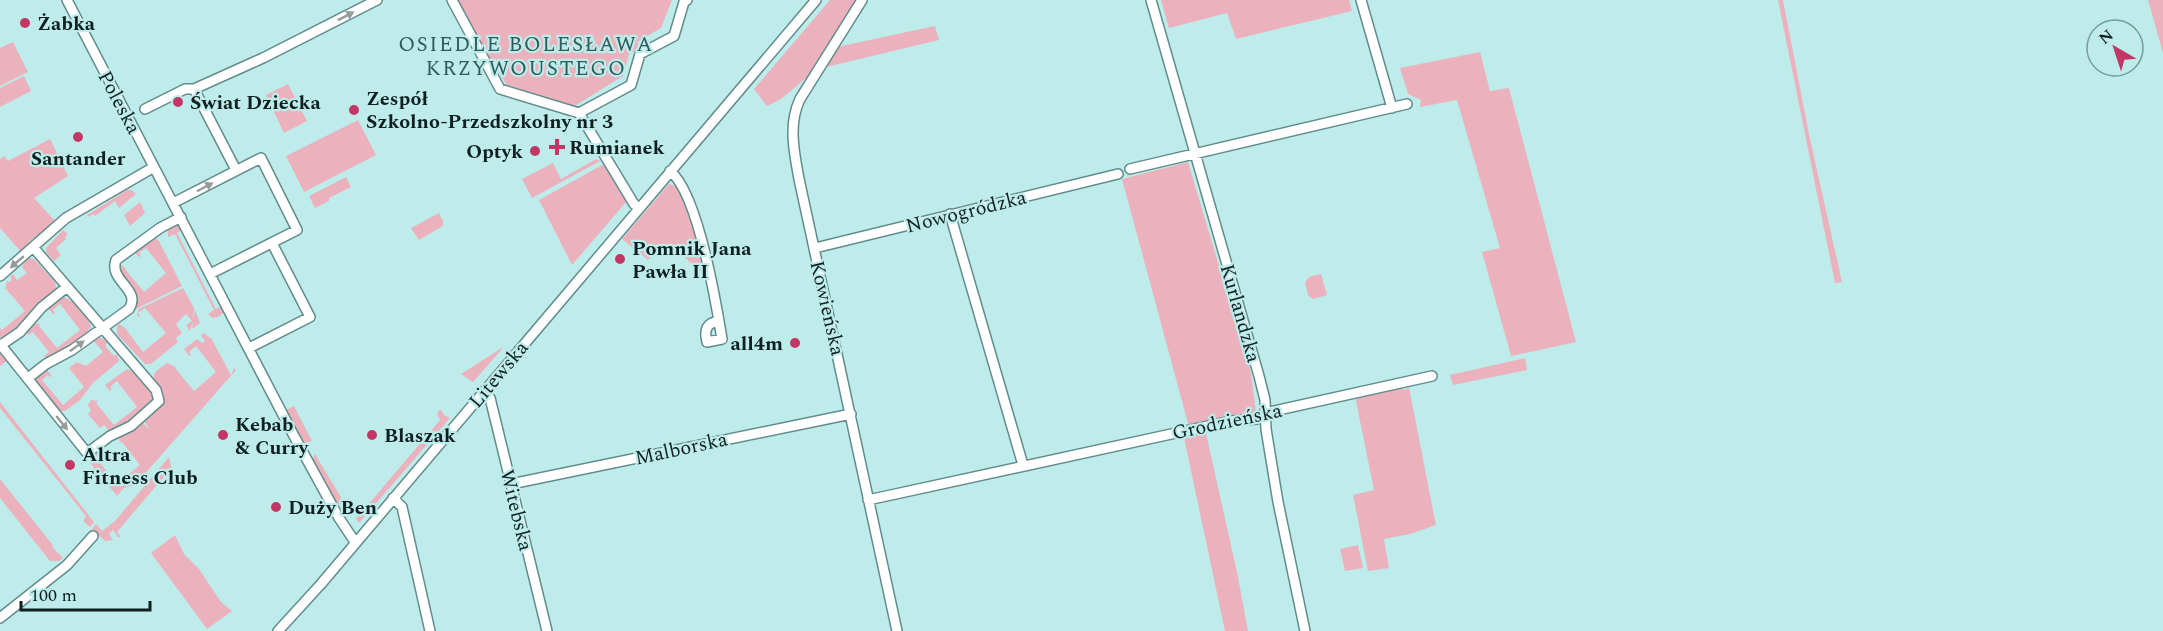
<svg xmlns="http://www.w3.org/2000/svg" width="2163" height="631" font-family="Spectral,serif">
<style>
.green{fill:#ebb2bd}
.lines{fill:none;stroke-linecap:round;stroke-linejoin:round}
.minor-casing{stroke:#628c8c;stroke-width:12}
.minor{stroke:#fff;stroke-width:9}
.oneway{fill:#939b9b}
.poi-dot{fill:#c43765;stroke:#beecea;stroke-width:2}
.labels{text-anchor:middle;stroke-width:4.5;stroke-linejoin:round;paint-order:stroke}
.poi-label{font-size:20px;font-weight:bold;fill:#0f2020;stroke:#beecea;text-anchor:start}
.street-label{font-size:20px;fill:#0f2020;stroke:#beecea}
.neighbourhood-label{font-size:21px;letter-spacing:1.5px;fill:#325b5b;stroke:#beecea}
</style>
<rect width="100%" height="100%" fill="#beecea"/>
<path class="green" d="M457,0H672L661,28L637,42L640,48L629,54L623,76L573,107L507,85L483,48Z
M830,0H858L807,79L806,78L781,99L767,106L754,89Z
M1161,0H1349L1352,11L1236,39L1227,13L1169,28Z
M1778,0H1783L1809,134L1842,282L1835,283Z
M2148,0H2163V53Z
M935,26L939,40L822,68L837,47Z
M13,42L28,72L0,86V48Z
M1480,52L1490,91L1509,88L1576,342L1511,356L1482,252L1500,248L1457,100L1420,107L1421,100L1408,94L1400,68Z
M24,76L31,91L0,107V88Z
M288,84L307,121L284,133L266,95Z
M358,120L376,155L304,192L286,156Z
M50,139L68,176L34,198L56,222L35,240L33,238L29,242L30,245L22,253L0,228V159L4,156L8,161Z
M596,159L600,161L532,198L522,179L553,163L561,179Z
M1188,162L1251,373L1256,412L1189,427L1122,179Z
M604,164L627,201L572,265L539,200Z
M346,177L351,187L329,198V201L315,208L309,196Z
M669,184L677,186L696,234L705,275L675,249L657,250L648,260L622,239Z
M127,190H131L136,194L119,208L115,201L95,216L93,214L89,217L87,215Z
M140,202L145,213L130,226L124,215Z
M439,213L443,221V226L419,240L411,228Z
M175,225L183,229L177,233L216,309L222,306L223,313L218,317L212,318L208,314L214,310L175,234L168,237V231Z
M63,230L68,234L65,237L66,239L56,248L61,255L54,261L46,252V248Z
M155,238L159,241L182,286L136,309L137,296L119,272V264L126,268L125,269L144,292L166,273L146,248L139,253L141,256L139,257L134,252L151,239Z
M27,258L34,259L55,282L56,288L19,326L3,338L0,337V328L2,330L25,311L6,289H5L7,281L9,282L12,280L10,277L13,274L17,280L27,273L22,267Z
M1321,274L1327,295L1313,299L1308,295L1305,282L1309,277Z
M183,288L194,308L193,320L195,310L200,323L192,329L193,321L190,331L186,325L192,321L186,314L176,324L182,333L176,338L178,342L151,364H145L117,334V326L119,324L125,328L143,352L166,333L145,308L138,313L140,316L139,317L137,315L139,309Z
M63,297C73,299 90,317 91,328L79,339V341L47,359L44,356L49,352L33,332L28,335L27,330L33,323L40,324L39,326L57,348L80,330L60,304L53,310L55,313L53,314L48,308Z
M203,333L211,338L231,375L234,368L236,370L136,484L124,488L117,496L7,361L0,366V350L87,457L101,446L107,454L103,453L96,458L117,484L140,465L122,442L120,443L119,437L133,430L143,423L150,430L144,421C164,405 169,401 153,379L155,372L167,363L176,367L175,368L194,391L216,372L196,346L189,352L191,355L189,356L184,349L197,339L202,343L205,341L201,336Z
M100,337L108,342L105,346L114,356L117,354L119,361L93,383L80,400L65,411H59L34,380L47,370L52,376L50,377L48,375L42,380L63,405L84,387L69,368L77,362L86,366L103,352L93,340Z
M503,348L473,382L461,374L500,349Z
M1525,358L1527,370L1453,385L1450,375Z
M127,369C137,372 153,390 154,401L128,423L109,431L104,425L100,428L88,414L91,411L88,405L91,400L98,401L96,403L114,425L137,407L117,381L110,387L112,389L110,391L105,385Z
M1400,386L1404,390L1409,388L1436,525L1410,534L1384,539L1389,568L1368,571L1353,495L1374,490L1355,396Z
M0,402L94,522L90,527L83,521L86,516L0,408Z
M294,406L312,441L303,444L286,410Z
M440,409L444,415L450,418L359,523L356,519L440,420L437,414Z
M1205,429L1237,572L1248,631H1225L1183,433Z
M315,454L342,499V503L336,506L312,460Z
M169,457L173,476L168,472L117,532L121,537H118L113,530L109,534L113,540L105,541L92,529L96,524L102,531L115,521Z
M0,479L52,544L53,548L63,558L59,561H50L0,498Z
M175,535L184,554L199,569L221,602L232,611L207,629L151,553Z
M1358,545L1363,568L1345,571L1340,549Z"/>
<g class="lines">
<g class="minor-casing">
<path id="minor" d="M67,0L294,436L339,518L355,542
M452,0L500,89L579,113L634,204L639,208
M862,0L800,99C788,124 794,152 799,179L897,631
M1151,0L1259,376L1265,400L1266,429L1278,502L1305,631
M1361,0L1392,108
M194,89L236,170
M145,109L185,89H194L263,58L377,0
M579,113L631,85L640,54L674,36L684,2L687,0
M1130,169L1407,104
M670,171C698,193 716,302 722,339L707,342C704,330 706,323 719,321
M173,203L261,158L297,230L210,274
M950,214L1023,465
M815,248L1118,174
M0,276L66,218L154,167
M0,344L87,453L110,436L131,426L159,401L156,390L33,247
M1,345L20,332L42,307L67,287
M249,348L310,317L272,243
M28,378L46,364L72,350L129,309C142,289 108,281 116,260L160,228L181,217
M483,393L490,398L547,631
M511,484L851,414
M393,498L402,507L430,631
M868,500L1231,421L1257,419L1265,413L1432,376
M0,618L67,565L93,536
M278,631L321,584L816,0"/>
</g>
<use href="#minor" class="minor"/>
</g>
<defs><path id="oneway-solid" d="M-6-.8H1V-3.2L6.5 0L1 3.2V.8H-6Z" transform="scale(1.5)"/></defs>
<g class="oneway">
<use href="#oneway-solid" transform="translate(346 16) rotate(-27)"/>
<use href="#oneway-solid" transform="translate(205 187) rotate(-28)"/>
<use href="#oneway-solid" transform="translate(17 262) rotate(139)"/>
<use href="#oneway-solid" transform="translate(77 346) rotate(-36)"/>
<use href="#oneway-solid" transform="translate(62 423) rotate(51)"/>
</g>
<g class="poi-dot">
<circle cx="25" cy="23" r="6"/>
<circle cx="178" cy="102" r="6"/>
<circle cx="354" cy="110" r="6"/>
<circle cx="78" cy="137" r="6"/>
<path d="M554 138h6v6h6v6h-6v6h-6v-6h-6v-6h6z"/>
<circle cx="535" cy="151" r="6"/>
<circle cx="620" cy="259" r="6"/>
<circle cx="795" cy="343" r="6"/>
<circle cx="223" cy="435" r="6"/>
<circle cx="372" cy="435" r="6"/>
<circle cx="70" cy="465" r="6"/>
<circle cx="276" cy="507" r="6"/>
</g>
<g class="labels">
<g class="poi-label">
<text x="37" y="30">Żabka</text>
<text x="366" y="105">Zespół<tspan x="366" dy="23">Szkolno-Przedszkolny nr 3</tspan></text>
<text x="190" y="109">Świat Dziecka</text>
<text x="569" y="154">Rumianek</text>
<text x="523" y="158" text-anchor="end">Optyk</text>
<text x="78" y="165" text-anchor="middle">Santander</text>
<text x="632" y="255">Pomnik Jana<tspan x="632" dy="23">Pawła II</tspan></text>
<text x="783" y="350" text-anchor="end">all4m</text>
<text x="235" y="431">Kebab<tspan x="235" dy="23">&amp; Curry</tspan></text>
<text x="384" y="442">Blaszak</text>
<text x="82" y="461">Altra<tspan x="82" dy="23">Fitness Club</tspan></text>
<text x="288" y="514">Duży Ben</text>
</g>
<g class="street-label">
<text transform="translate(120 102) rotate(62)" y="7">Poleska</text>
<text transform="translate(966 211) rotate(-14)" y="7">Nowogródzka</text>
<text transform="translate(828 308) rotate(77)" y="7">Kowieńska</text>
<text transform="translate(1241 313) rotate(74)" y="7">Kurlandzka</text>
<text transform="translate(498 374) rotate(-50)" y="7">Litewska</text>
<text transform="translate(1227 421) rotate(-12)" y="7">Grodzieńska</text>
<text transform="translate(681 448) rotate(-12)" y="7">Malborska</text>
<text transform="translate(517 510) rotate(76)" y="7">Witebska</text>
</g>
<g class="neighbourhood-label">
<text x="526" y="51">OSIEDLE BOLESŁAWA<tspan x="526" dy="24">KRZYWOUSTEGO</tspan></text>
</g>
</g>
<g transform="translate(2115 48) rotate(321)"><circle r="28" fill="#beecea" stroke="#789a99" stroke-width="1.5"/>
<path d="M0-4.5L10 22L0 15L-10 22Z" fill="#c43765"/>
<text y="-9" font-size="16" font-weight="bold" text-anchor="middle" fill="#0f2020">N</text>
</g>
<path d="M21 601v9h129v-9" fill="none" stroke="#0f2020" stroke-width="3"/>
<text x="30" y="601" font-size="18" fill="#0f2020" stroke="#beecea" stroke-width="4.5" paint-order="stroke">100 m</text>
</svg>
